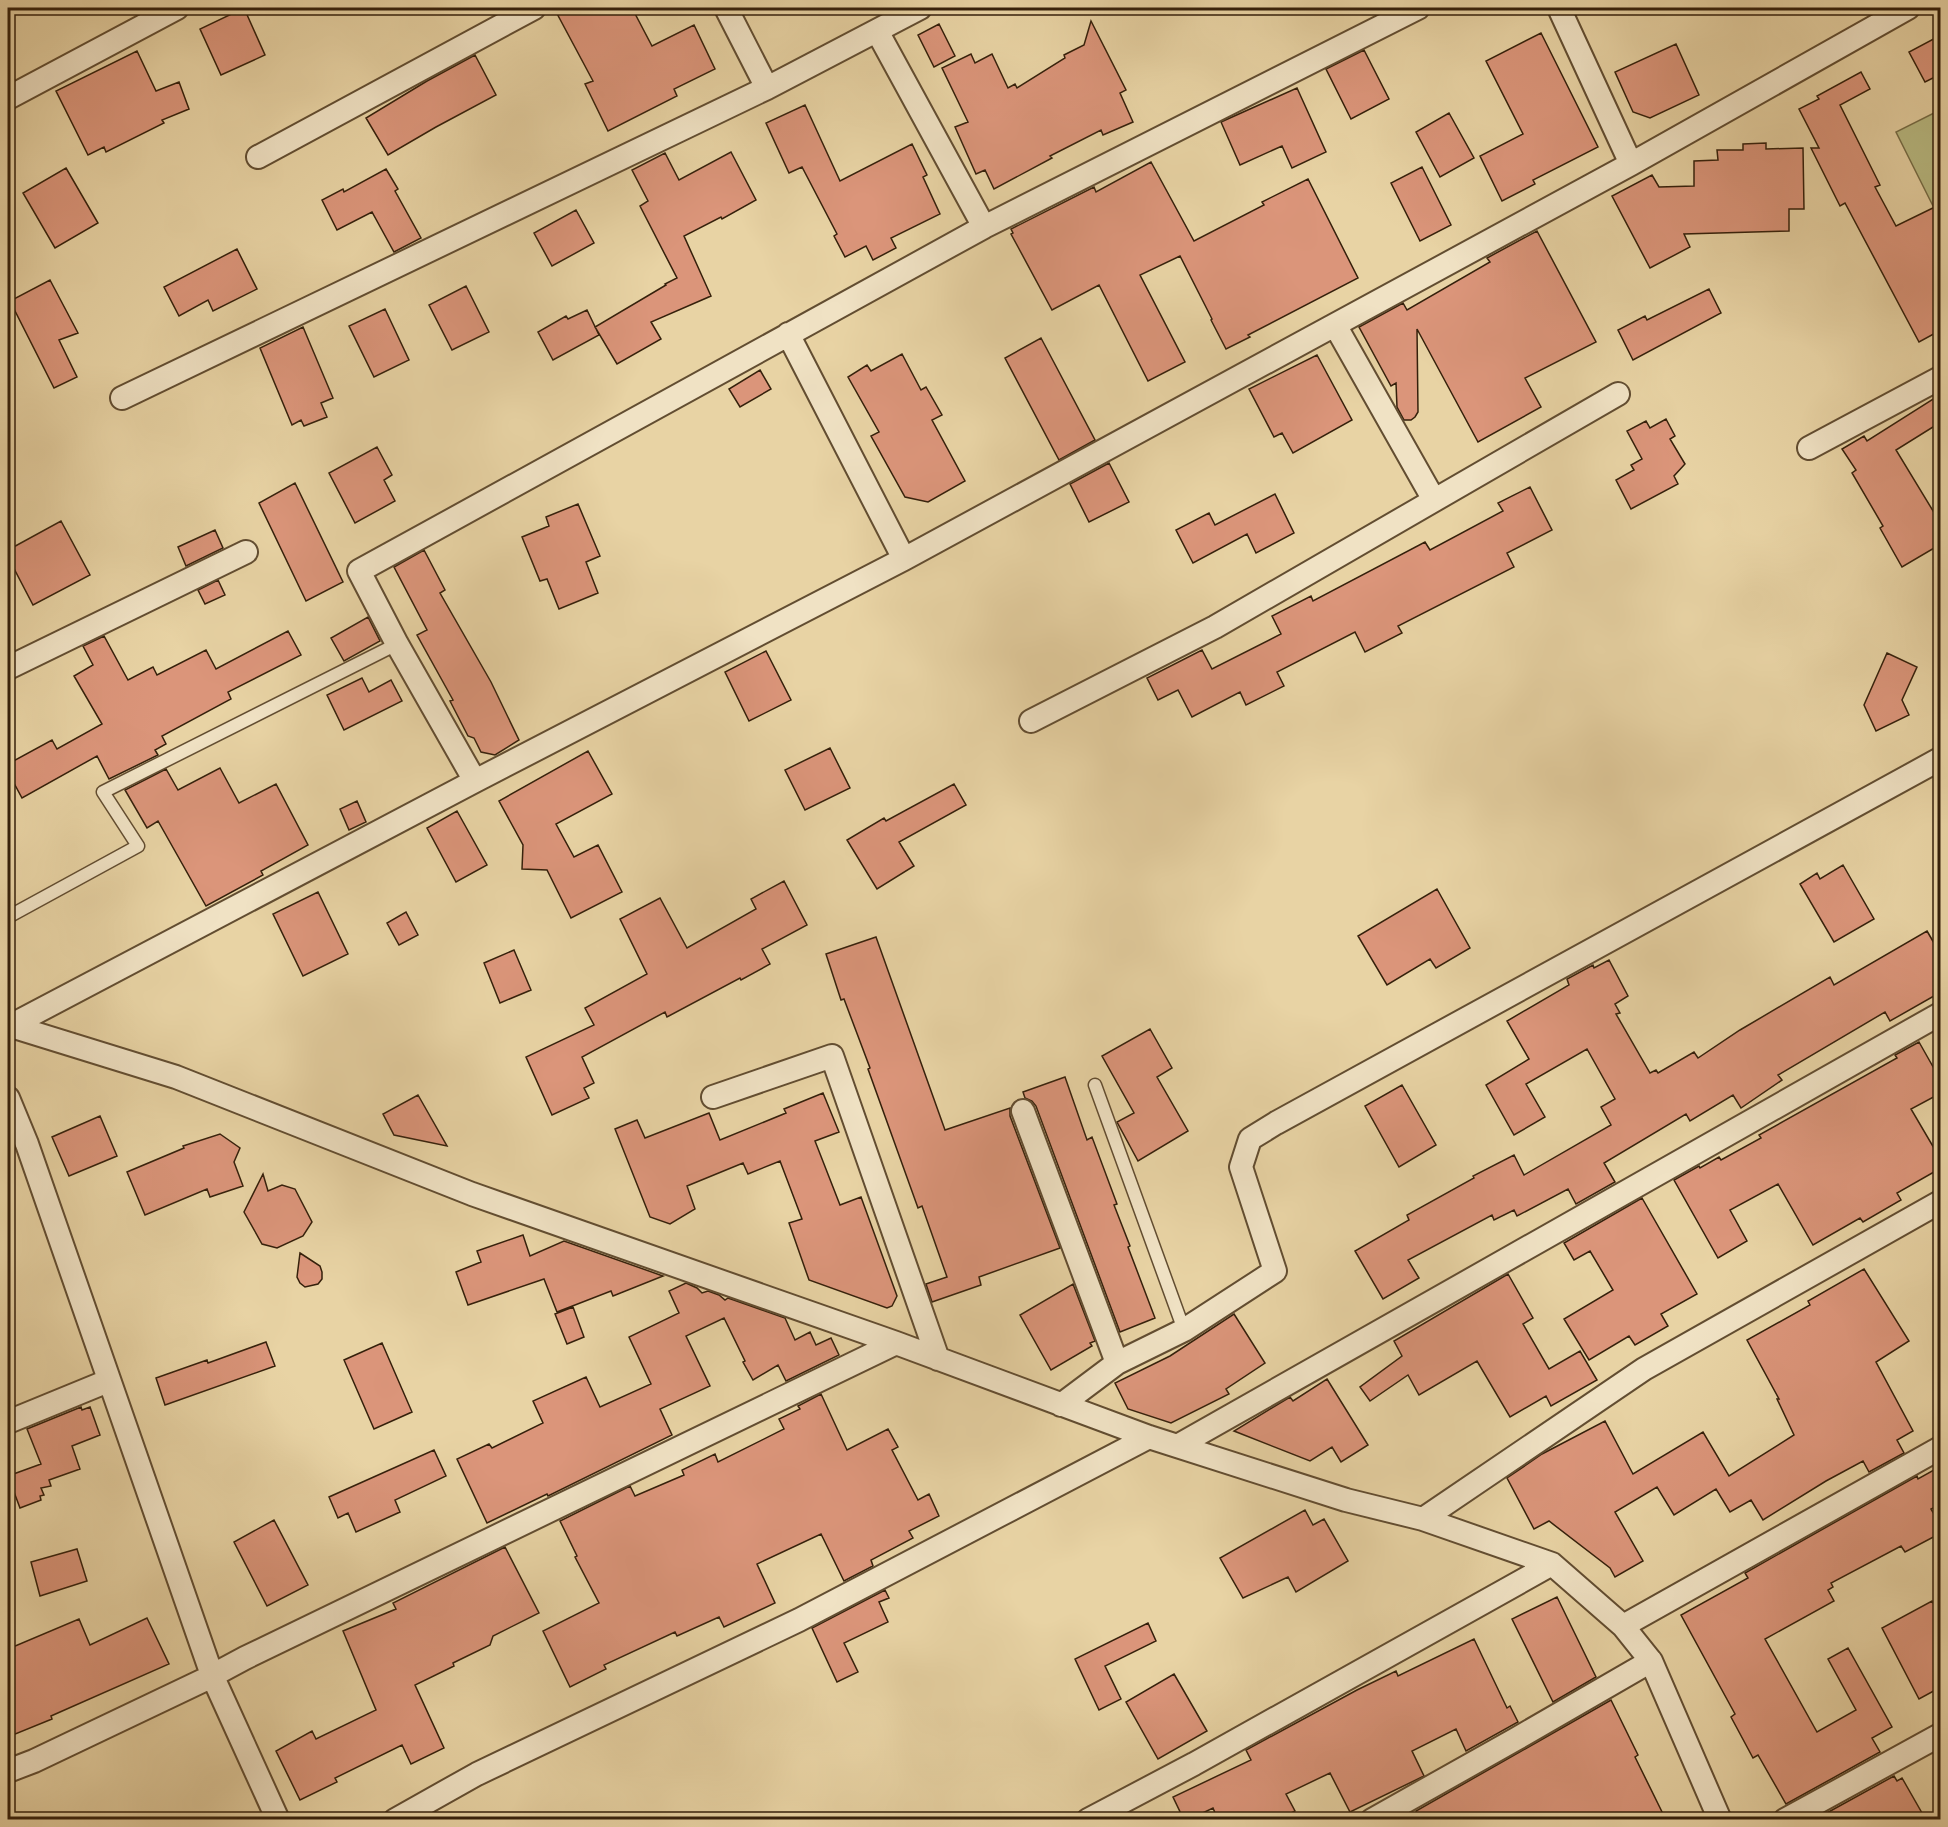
<svg xmlns="http://www.w3.org/2000/svg" width="1948" height="1827" font-family="'IM FELL French Canon',serif">
<style>
.green{fill:#b9bb83;stroke:#776e47;stroke-width:1.5}
.building{fill:#db957a;stroke:#35200b;stroke-width:1.5}
.lines{fill:none;stroke-linecap:round;stroke-linejoin:round}
.lane-casing{stroke:#624d31;stroke-width:15}
.street-casing{stroke:#624d31;stroke-width:26}
.lane{stroke:#f0e2c4;stroke-width:12}
.street{stroke:#f0e2c4;stroke-width:22}
</style>
<rect width="100%" height="100%" fill="#e8d3a4"/>
<filter id="stains"><feTurbulence type="fractalNoise" baseFrequency=".00333" numOctaves="4"/><feColorMatrix values="0 0 0 0 .2 0 0 0 0 .09 0 0 0 0 .02 0 0 0 .5 -.17"/></filter>
<radialGradient id="worn" r=".72"><stop offset=".6" stop-color="#630" stop-opacity="0"/><stop offset="1" stop-color="#630" stop-opacity=".3"/></radialGradient>
<path class="green" d="M1940,110V202L1933,206L1896,132Z"/>
<path class="building" d="M244,8L265,55L221,75L200,29Z
M554,8H632L652,46L694,25L715,69L674,89L677,96L608,131L585,84L593,81Z
M1091,21L1126,90L1120,93L1133,122L1103,135L1101,130L1050,156L1052,158L994,189L985,170L976,174L955,127L968,122L942,68L971,54L975,63L992,54L1008,88L1015,84L1017,88L1065,58L1064,55L1084,45Z
M939,24L955,56L934,67L918,35Z
M1541,33L1598,147L1533,180L1535,184L1502,201L1480,156L1523,134L1486,61Z
M1941,35V74L1925,82L1909,52Z
M1676,44L1699,95L1650,118L1633,112L1615,72Z
M1364,50L1389,99L1351,119L1326,69Z
M137,51L156,91L179,82L189,109L162,120L164,123L106,152L104,147L88,155L56,91Z
M475,55L496,95L436,127L388,155L366,118L427,81Z
M1861,72L1870,89L1840,105L1880,185L1875,187L1896,226L1941,204V330L1919,342L1845,203L1840,206L1811,148H1819L1799,109L1819,99L1817,96Z
M1297,88L1326,152L1292,168L1282,146L1240,165L1221,122Z
M805,105L840,181L912,144L927,175L923,177L940,214L891,238L896,248L873,260L866,246L845,257L834,236L837,234L802,167L789,173L766,123Z
M1449,113L1474,158L1440,177L1416,132Z
M1766,143V149L1803,148L1804,209H1789V231L1684,234L1690,247L1650,268L1612,196L1652,175L1659,187L1694,186V161L1718,160L1717,150H1743V144Z
M731,152L756,200L722,219L721,217L684,236L711,296L651,322L661,339L617,364L595,327L666,285L665,284L677,278L640,206L648,201L632,170L665,153L679,180Z
M1151,162L1194,241L1264,205L1262,202L1308,179L1358,278L1248,335L1250,337L1226,349L1211,320L1212,319L1180,256L1140,275L1185,362L1148,381L1099,285L1052,310L1011,234L1013,233L1011,229L1094,187L1096,192Z
M1422,167L1451,225L1420,241L1391,183Z
M66,168L98,223L55,248L23,193Z
M386,169L398,189L395,191L421,238L394,252L372,212L337,230L322,200L343,189L344,192Z
M576,210L594,243L552,266L534,233Z
M1537,231L1596,342L1525,378L1541,407L1478,442L1417,329L1418,412L1415,417L1411,420H1404L1397,407L1396,383L1391,386L1359,327L1403,303L1407,310L1490,262L1487,258Z
M237,249L257,289L213,311L208,300L179,316L164,287Z
M50,280L78,333L59,340L77,377L54,388L10,301Z
M466,286L489,332L452,350L429,305Z
M1709,289L1721,313L1633,360L1618,330L1645,316L1647,320Z
M385,309L409,360L374,377L349,326Z
M587,310L599,335L553,360L538,332L566,316L568,319Z
M303,327L333,398L321,403L327,417L304,426L301,420L292,425L260,348Z
M1041,338L1095,440L1059,460L1005,358Z
M902,354L921,390L926,387L942,415L932,420L965,481L928,502L905,497L871,436L879,432L848,377L867,365L871,371Z
M1317,355L1352,420L1293,453L1282,433L1274,437L1249,389Z
M760,370L771,389L740,407L729,389Z
M1941,394V422L1896,450L1941,524V544L1902,567L1880,528L1883,526L1852,473L1856,470L1842,449L1864,436L1867,441Z
M1666,419L1675,436L1670,439L1685,464L1674,476L1678,484L1631,509L1616,480L1634,470L1631,465L1642,459L1627,431L1646,421L1650,428Z
M377,447L392,475L384,480L395,501L355,523L329,473Z
M1109,463L1129,502L1089,522L1070,484Z
M295,483L343,582L306,601L259,503Z
M1530,487L1552,530L1507,553L1514,567L1398,626L1402,633L1365,652L1355,632L1277,672L1284,686L1246,705L1240,692L1192,717L1178,690L1158,700L1147,678L1202,650L1212,669L1281,634L1272,616L1311,596L1313,601L1425,542L1430,550L1503,511L1498,503Z
M1275,494L1294,533L1256,553L1247,534L1193,563L1176,530L1209,513L1215,525Z
M578,504L600,556L586,562L598,593L559,609L547,579L540,581L522,537L549,526L546,517Z
M61,521L90,575L33,605L8,557V550Z
M215,530L223,548L186,566L178,547Z
M424,550L445,590L440,593L491,682L519,740L495,755L481,752L474,738L468,736L450,701L453,700L417,635L427,630L394,567Z
M218,580L225,595L205,604L198,590Z
M368,617L380,641L344,661L331,638Z
M288,631L301,655L228,692L231,699L162,736L166,744L155,750L158,755L109,779L97,756L22,798L8,772V764L52,740L57,749L102,724L74,676L93,665L83,646L104,636L128,680L153,667L157,675L206,650L216,669Z
M766,651L791,700L749,721L725,672Z
M1887,653L1917,667L1902,700L1909,715L1876,731L1864,705Z
M362,678L369,692L391,680L402,701L344,730L327,695Z
M830,748L850,788L805,810L785,770Z
M588,751L612,794L556,824L574,857L598,845L622,892L571,918L547,870L522,869L523,845L499,801Z
M220,768L239,803L276,784L308,845L261,871L263,875L206,906L158,821L147,828L125,790L166,769L178,790Z
M954,784L966,805L899,842L914,866L877,889L847,840L884,818L886,821Z
M357,801L366,822L349,830L340,809Z
M457,811L487,865L456,882L427,828Z
M1843,865L1874,919L1834,942L1800,884L1817,873L1820,879Z
M784,881L807,925L762,949L770,964L741,980L740,978L667,1017L665,1012L582,1057L594,1083L584,1088L589,1098L552,1115L526,1057L594,1025L585,1008L647,974L620,919L660,898L687,948L756,909L751,899Z
M1437,889L1470,948L1436,968L1430,959L1387,985L1358,936Z
M318,892L348,954L303,976L273,914Z
M406,912L418,935L399,945L387,923Z
M1927,931L1941,955V992L1890,1021L1885,1012L1778,1075L1782,1080L1741,1108L1733,1095L1690,1121L1686,1114L1604,1163L1615,1182L1576,1204L1568,1189L1517,1216L1514,1210L1494,1220L1492,1215L1408,1260L1419,1278L1383,1299L1355,1251L1409,1220L1407,1215L1474,1178L1473,1176L1514,1155L1524,1175L1611,1125L1601,1107L1615,1099L1587,1049L1526,1084L1545,1117L1514,1135L1486,1085L1529,1059L1507,1021L1569,985L1567,979L1593,965L1594,968L1609,960L1628,996L1615,1004L1620,1013L1616,1014L1650,1073L1656,1070L1658,1073L1694,1052L1698,1058L1740,1030L1830,977L1834,985Z
M876,937L945,1130L1010,1108V1116L1060,1248L979,1277L981,1285L932,1302L926,1284L947,1277L922,1206L918,1208L868,1069L870,1068L844,999L841,1000L826,954Z
M514,950L531,990L500,1003L484,963Z
M1150,1029L1172,1068L1157,1077L1188,1131L1138,1161L1117,1122L1134,1113L1102,1056Z
M1919,1042L1941,1081V1093L1911,1109L1941,1160V1168L1897,1193L1901,1200L1863,1222L1860,1218L1813,1245L1778,1184L1730,1210L1747,1241L1718,1258L1674,1180L1699,1166L1700,1168L1719,1157L1721,1160L1761,1138L1759,1135L1897,1058L1895,1055Z
M1065,1077L1087,1140L1092,1137L1117,1204L1114,1205L1130,1246L1128,1247L1155,1318L1120,1332L1036,1106L1032,1101L1025,1098L1023,1092Z
M1402,1085L1436,1145L1399,1167L1365,1106Z
M823,1093L839,1132L815,1141L840,1205L861,1197L897,1296L892,1306L887,1308L809,1280L789,1223L802,1219L780,1161L748,1174L743,1163L687,1186L695,1209L670,1224L650,1217L615,1129L637,1120L645,1138L709,1113L720,1140L786,1113L784,1109Z
M418,1095L447,1146L394,1135L383,1114Z
M100,1116L117,1156L69,1176L52,1137Z
M220,1134L240,1148L234,1162L243,1186L210,1197L207,1189L145,1215L127,1172L184,1148L183,1146Z
M263,1174L268,1191L282,1185L295,1189L312,1222L303,1236L277,1248L262,1244L244,1212Z
M1642,1198L1697,1294L1661,1314L1668,1326L1635,1345L1629,1336L1589,1360L1564,1319L1613,1290L1590,1251L1574,1260L1564,1243Z
M523,1235L530,1256L564,1241L663,1276L613,1296L611,1291L557,1312L544,1279L468,1305L456,1272L481,1262L477,1251Z
M300,1253L320,1266L322,1272V1279L318,1284L305,1287L300,1283L297,1277Z
M1864,1269L1909,1341L1876,1362L1913,1431L1897,1440L1904,1453L1869,1472L1863,1461L1826,1481L1763,1520L1751,1500L1730,1512L1716,1489L1674,1515L1657,1487L1615,1512L1643,1561L1615,1577L1610,1568L1549,1521L1534,1529L1507,1478L1542,1454L1605,1421L1633,1474L1703,1432L1729,1476L1794,1435L1777,1399H1779L1747,1340L1810,1305L1808,1301Z
M1508,1274L1533,1318L1523,1324L1549,1369L1580,1351L1597,1380L1551,1406L1546,1396L1510,1417L1477,1361L1419,1395L1408,1375L1370,1401L1360,1387L1402,1356L1394,1341Z
M686,1283L697,1288L702,1293L708,1291L719,1295L725,1300L728,1298L785,1318L795,1340L810,1332L816,1345L831,1338L839,1355L786,1381L778,1365L753,1380L743,1362L745,1361L724,1318L686,1336L710,1386L660,1409L672,1435L548,1496L547,1494L487,1523L457,1459L489,1444L492,1448L543,1423L533,1401L586,1377L600,1407L651,1384L629,1337L679,1313L669,1291Z
M1073,1284L1095,1341L1090,1343L1092,1346L1051,1370L1020,1315Z
M573,1307L584,1337L567,1344L555,1314Z
M1234,1314L1265,1363L1226,1389L1229,1394L1171,1423L1128,1409L1115,1383L1170,1356Z
M266,1342L275,1366L165,1405L156,1378L207,1360L208,1363Z
M382,1343L412,1412L374,1429L344,1360Z
M1327,1379L1368,1445L1341,1462L1332,1447L1310,1461L1234,1431L1290,1397L1293,1401Z
M821,1394L847,1450L888,1429L898,1447L892,1450L918,1500L929,1494L939,1516L909,1531L913,1538L871,1560L873,1566L844,1581L821,1534L757,1564L775,1603L724,1627L719,1617L677,1636L675,1632L604,1665L606,1669L570,1687L543,1631L599,1603L575,1557L577,1556L560,1521L630,1486L635,1496L684,1475L682,1470L715,1454L718,1462L784,1429L779,1419L800,1409L798,1406Z
M81,1407L82,1410L90,1407L100,1435L72,1446L80,1469L49,1480L51,1486L41,1488L44,1495L40,1496L41,1500L20,1508L8,1476L41,1464L27,1429Z
M434,1450L446,1476L395,1500L400,1512L356,1532L348,1513L338,1518L329,1497Z
M1941,1466V1504L1931,1509L1941,1526V1533L1905,1552L1901,1546L1831,1583L1833,1587L1828,1590L1834,1601L1765,1639L1817,1732L1856,1710L1828,1659L1848,1648L1892,1727L1872,1738L1880,1752L1786,1804L1758,1755L1753,1758L1731,1717L1735,1714L1681,1615L1748,1578L1745,1573L1917,1476L1918,1479Z
M1305,1510L1313,1525L1324,1519L1348,1561L1296,1592L1288,1577L1243,1598L1220,1558Z
M274,1520L308,1585L267,1606L234,1542Z
M505,1547L539,1613L493,1636L490,1645L453,1663L454,1666L415,1685L444,1748L411,1764L402,1745L335,1778L337,1782L300,1800L276,1751L312,1731L316,1739L376,1710L343,1631L396,1609L393,1603Z
M77,1549L87,1581L40,1596L31,1562Z
M885,1590L889,1598L879,1602L888,1622L844,1643L858,1672L837,1682L812,1628Z
M1557,1597L1596,1677L1553,1702L1512,1619Z
M1932,1601L1941,1617V1687L1919,1699L1882,1628Z
M147,1618L169,1664L51,1716L52,1719L8,1737V1649L79,1619L90,1645Z
M1148,1623L1156,1641L1105,1666L1121,1699L1099,1710L1075,1659Z
M1474,1639L1507,1708L1510,1706L1518,1722L1466,1751L1456,1729L1412,1751L1424,1776L1350,1812L1330,1773L1286,1794L1295,1811L1278,1820H1218L1213,1808L1188,1820H1184L1173,1797L1251,1760L1246,1750L1357,1690L1396,1671L1398,1676Z
M1174,1674L1207,1731L1158,1759L1126,1702Z
M1611,1700L1638,1755L1635,1757L1666,1820H1421L1416,1811Z
M1894,1776L1897,1781L1902,1778L1926,1820H1814Z"/>
<g class="lines">
<g class="lane-casing">
<path id="lane" d="M8,917L138,846L103,792L397,644
M1095,1085L1184,1330"/>
</g>
<g class="street-casing">
<path id="street" d="M726,8L767,88
M1559,8L1631,164
M877,31L984,227
M8,98L177,8
M258,157L534,8
M1335,325L1434,500
M788,334L904,559
M122,398L767,88L920,8
M1809,448L1940,378
M8,668L246,552
M1031,721L1215,627L1618,394
M475,781L397,644L359,571L984,227L1418,8
M8,1025L176,1077L472,1194L896,1343L1149,1437L1346,1500L1423,1519L1552,1564L1623,1626L1651,1661L1720,1820
M10,1026L475,781L904,559L1631,164L1908,8
M713,1097L832,1056L938,1359
M8,1098L27,1144L212,1675L278,1820
M1023,1111L1117,1363
M1061,1405L1117,1363L1184,1330L1275,1271L1241,1167L1250,1139L1276,1123L1940,759
M8,1422L108,1381
M1179,1445L1940,1014
M1423,1519L1644,1369L1940,1202
M1623,1626L1940,1448
M8,1771L34,1761L204,1680L245,1658L896,1343
M395,1820L477,1774L799,1620L1149,1437
M1088,1820L1194,1764L1552,1564
M1372,1820L1516,1739L1651,1661
M1785,1820L1940,1735"/>
</g>
<use href="#lane" class="lane"/>
<use href="#street" class="street"/>
</g>
<rect width="1948" height="1827" fill="none" stroke="#e8d3a4" stroke-width="30"/>
<rect x="9" y="9" width="1930" height="1809" fill="none" stroke="#35200b" stroke-width="3"/>
<rect x="15" y="15" width="1918" height="1797" fill="none" stroke="#35200b" stroke-width="1.5"/>
<rect width="100%" height="100%" filter="url(#stains)"/>
<rect width="100%" height="100%" fill="url(#worn)"/>
</svg>
